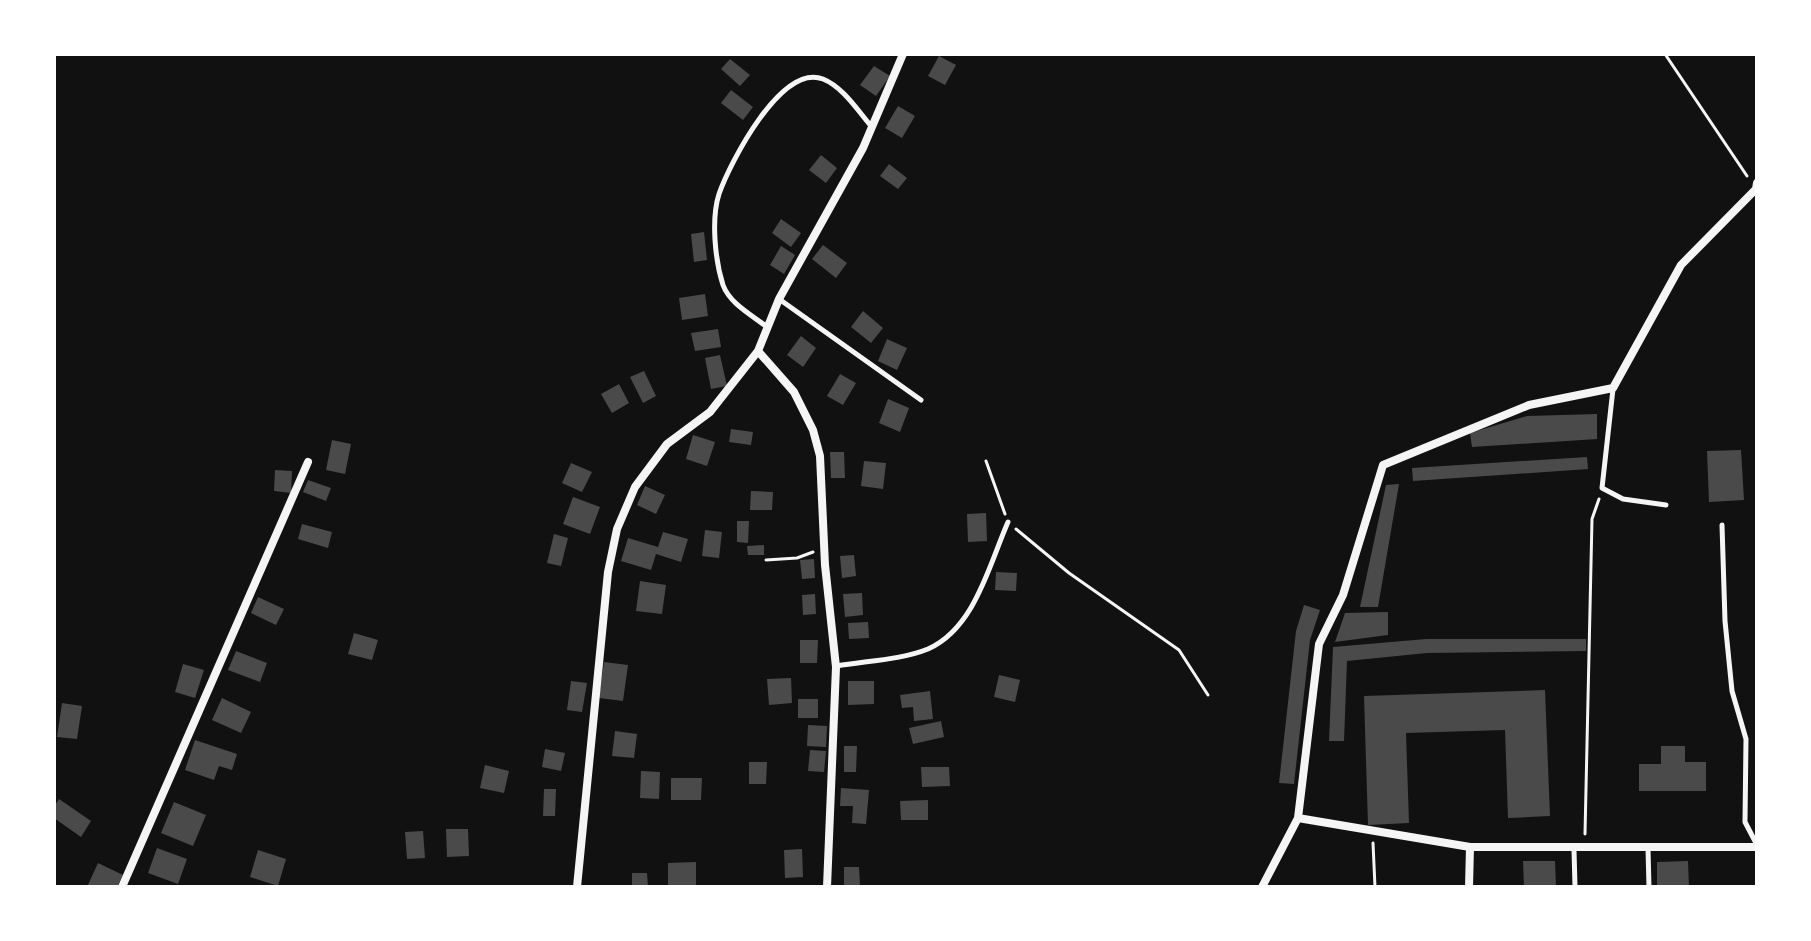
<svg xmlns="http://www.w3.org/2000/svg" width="1811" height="941" font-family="'Nunito Sans',sans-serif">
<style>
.building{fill:#4a4a4a}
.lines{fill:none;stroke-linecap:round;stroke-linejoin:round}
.path{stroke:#f5f5f5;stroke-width:3}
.service{stroke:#f5f5f5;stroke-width:5}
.minor{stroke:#f5f5f5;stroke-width:8}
</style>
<rect width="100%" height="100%" fill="#111"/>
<path class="building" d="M939,56L956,65L945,85L928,76Z
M730,59L750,75L740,86L721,69Z
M874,66L890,76L876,96L860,85Z
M731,90L753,107L743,120L721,103Z
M898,106L915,116L902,138L885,128Z
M821,155L837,168L826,183L809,170Z
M889,164L907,178L898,189L880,176Z
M781,219L801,233L791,247L772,233Z
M704,232L707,260L694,262L691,234Z
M823,245L847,263L836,278L812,259Z
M781,246L795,255L784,274L770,265Z
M705,294L708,316L682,320L679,298Z
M863,311L883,328L871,343L851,327Z
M718,329L721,347L695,351L691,333Z
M801,336L816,348L803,367L787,355Z
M887,339L907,348L897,370L878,361Z
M720,355L727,386L711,389L705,358Z
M644,371L656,396L643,403L630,377Z
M840,374L856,383L843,405L827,396Z
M619,384L629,403L612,413L601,394Z
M888,399L909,408L900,432L879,423Z
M1597,414V439L1472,447L1470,433L1527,416Z
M731,429L753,432L751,445L729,442Z
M693,435L715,442L707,466L686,459Z
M332,440L351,444L345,474L326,470Z
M1741,450L1744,500L1709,502L1707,451Z
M830,452H844L845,478H831Z
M1587,457L1588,469L1413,481L1412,468Z
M864,461L886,463L883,489L861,486Z
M571,463L592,472L582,492L562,483Z
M275,470L292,471L291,493L274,491Z
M308,480L331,488L326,501L303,492Z
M1399,484L1378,607H1360L1386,485Z
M645,486L665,495L656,514L637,505Z
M751,491L773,492L772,510H750Z
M573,497L600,507L590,534L563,524Z
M986,513L987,541L968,542L967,514Z
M737,521H749L748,543L737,542Z
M302,524L332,532L328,548L298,539Z
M705,530L722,532L719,558L702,556Z
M663,532L688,539L681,562L656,554L651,570L621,561L628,538L658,547Z
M554,534L568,538L561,566L547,563Z
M764,545V555H748L747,546Z
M854,555L856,576L842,578L840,556Z
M814,559L815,578L802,579L800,560Z
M996,572L1017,573L1016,591L995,590Z
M640,581L666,585L662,614L636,611Z
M862,593L863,615L845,617L843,594Z
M815,594L816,614L803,615L802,595Z
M258,597L284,609L276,625L251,613Z
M1304,605L1320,610L1310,640L1294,784L1279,783L1296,631Z
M1388,612V635L1335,642L1345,613Z
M868,622L869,638L849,639L848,623Z
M354,633L378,640L372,660L348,654Z
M1426,639H1586V651L1427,653L1347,661L1344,741H1329L1333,647Z
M800,640H818L817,663H800Z
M236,651L267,663L260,682L228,670Z
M604,662L628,665L623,701L599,698Z
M183,664L204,670L195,698L175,692Z
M999,675L1020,680L1015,702L994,697Z
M791,678L792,703L769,705L767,679Z
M571,681L587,683L582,712L567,710Z
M848,681H874V704L848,705Z
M1545,690L1550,816L1508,818L1505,730L1406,733L1409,823L1368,825L1364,696Z
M930,691L933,719L914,721L913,707L902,708L900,695Z
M222,698L251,712L241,733L212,720Z
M798,699H818V718H798Z
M62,703L82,706L77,739L57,737Z
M941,721L944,737L913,744L909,728Z
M808,725L827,726L826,747L807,746Z
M615,731L637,734L634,758L612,756Z
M195,740L237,754L232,770L219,766L214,780L185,770Z
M844,746H857L856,772H844Z
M1661,746H1685V762H1706V791H1639V764H1661Z
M545,749L565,753L561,771L542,767Z
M810,750L826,751L824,772L808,771Z
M749,762H767L766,784H749Z
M485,765L509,771L504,793L480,788Z
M921,767H949L950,786L922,787Z
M641,771L660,772L659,799L640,798Z
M671,778H702L701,800H671Z
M841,788L869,790L866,824L852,823L853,806H840Z
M544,789H556L555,816H543Z
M59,799L91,821L81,837L54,818V807Z
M928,800V820H901L900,801Z
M174,802L206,815L193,846L161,833Z
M446,829H468L469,856L447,857Z
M423,831L425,858L407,859L405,832Z
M157,848L187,859L178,884L148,873Z
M802,849L803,877L785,878L784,850Z
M258,850L286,859L278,886L250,877Z
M1523,861H1555L1556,887H1524Z
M1688,861L1689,887H1657V862Z
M696,862V887H668V863Z
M98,863L123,875L117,887H87Z
M844,867H859L860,885L844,886Z
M632,873H647L648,887H632Z"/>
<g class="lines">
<path class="path" d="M1665,54L1747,176
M986,461L1005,514
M1016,529L1069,573L1179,650L1208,695
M766,560L797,558L813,552
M1585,834L1592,519L1599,499
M1373,843L1375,887"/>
<path class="service" d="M779,299L921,400
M767,327C752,315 730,304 723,285C715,260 711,219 719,194C730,163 781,63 823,79C843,87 858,111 871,126
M1613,389L1602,488L1623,499L1666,505
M1722,525L1725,621L1732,691L1746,739L1745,822L1757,845
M837,666C865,661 901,660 928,649C975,628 989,565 1008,522
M1648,849L1649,887
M1574,850L1575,887"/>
<path class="minor" d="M758,351L794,392L813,430L820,456L825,565L836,667L827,887
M1298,818L1470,847H1757
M122,887L308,462
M577,887L608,572L617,529L635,487L667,444L710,412L758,351L779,299L863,148L903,54
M1262,887L1298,818L1319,644L1343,595L1383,465L1529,405L1613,388L1681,265L1756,189L1757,183
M1469,887L1470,847"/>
</g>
<rect width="1811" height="941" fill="none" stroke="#ffffff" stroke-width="112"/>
</svg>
